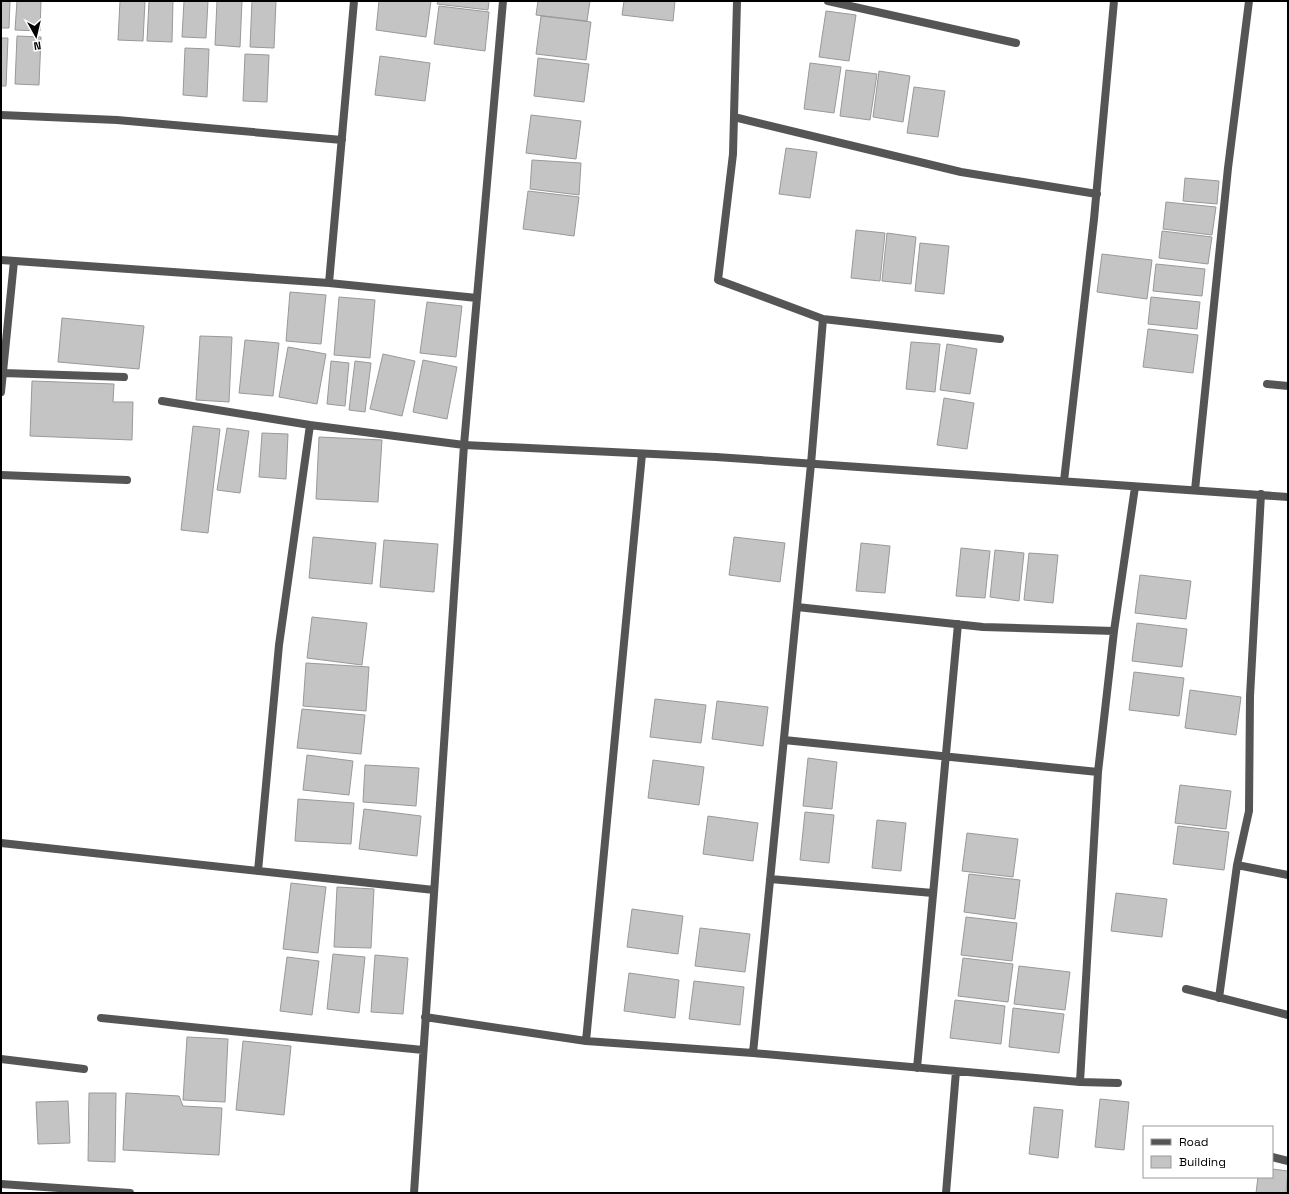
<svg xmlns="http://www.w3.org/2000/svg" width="1289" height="1194" font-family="'Space Grotesk',sans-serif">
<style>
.building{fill:#c4c4c4;stroke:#999}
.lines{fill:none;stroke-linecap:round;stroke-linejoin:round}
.service{stroke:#555;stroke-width:8}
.minor{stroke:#555;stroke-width:8}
.tertiary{stroke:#555;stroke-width:8}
</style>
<rect width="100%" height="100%" fill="#fff"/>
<path class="building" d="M1,1H10L9,28H1Z
M17,1H41L40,31L15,30Z
M120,1H145L143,41L118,40Z
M149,1H173L172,42L147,41Z
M184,1H208L206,38L182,37Z
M217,1H242L240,47L215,45Z
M252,1H276L274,48L250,47Z
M379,1H431L426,37L376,30Z
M438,1H489L488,10L437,4Z
M538,1H590L587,21L536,15Z
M624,1H675L673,21L622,15Z
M439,6L489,12L485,51L434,44Z
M826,11L856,15L849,61L819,57Z
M541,16L591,22L586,60L536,54Z
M17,36L41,37L39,85L15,84Z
M1,38H8L6,86H1Z
M185,48L209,49L207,97L183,95Z
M245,54L269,55L267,102L243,101Z
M380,56L430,63L425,101L375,95Z
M538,58L589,64L584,102L534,96Z
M810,63L841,67L834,113L804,109Z
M846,70L877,74L870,120L840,116Z
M879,71L910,76L903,122L873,117Z
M914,87L945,91L938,137L907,133Z
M531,115L581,121L576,159L526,153Z
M786,148L817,152L810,198L779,194Z
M532,160L581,163L579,195L530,189Z
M1185,178L1219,181L1217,204L1183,201Z
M528,191L579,197L574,236L523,229Z
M1166,202L1216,207L1212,235L1163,229Z
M856,230L885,233L880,281L851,278Z
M1162,231L1212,237L1208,264L1159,258Z
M887,233L916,237L911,284L882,281Z
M920,243L949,246L944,294L915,291Z
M1102,254L1152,260L1147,299L1097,292Z
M1156,264L1205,269L1202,296L1153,291Z
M290,292L326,295L321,344L286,341Z
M339,297L375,300L370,358L334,355Z
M1151,297L1200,302L1197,329L1148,324Z
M427,302L462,306L456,357L420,353Z
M62,318L144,326L139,369L58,362Z
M1148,329L1198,335L1193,373L1143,367Z
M200,336L232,337L229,402L196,400Z
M245,340L279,343L273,396L239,393Z
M911,342L940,344L935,392L906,389Z
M947,344L977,349L970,394L940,390Z
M288,347L326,354L317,404L279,397Z
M383,354L415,361L402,416L370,409Z
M423,360L457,367L447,419L413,412Z
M331,361L349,363L345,406L327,404Z
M355,361L371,363L365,412L349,410Z
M32,381L114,384L113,402H133L132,440L30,436Z
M944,398L974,403L967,449L937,445Z
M193,426L220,429L208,533L181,530Z
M227,428L249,431L240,493L217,490Z
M262,433L288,434L286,479L259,477Z
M319,437L382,440L378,502L316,499Z
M313,537L376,543L372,584L309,578Z
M734,537L785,543L780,582L729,575Z
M384,540L438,544L434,592L380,587Z
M861,543L890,546L885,593L856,591Z
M961,548L990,551L985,598L956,596Z
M995,550L1024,553L1019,601L990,597Z
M1029,553L1058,555L1053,603L1024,600Z
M1140,575L1191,581L1186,619L1135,613Z
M312,617L367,623L362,665L307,658Z
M1137,623L1187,629L1182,667L1132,661Z
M306,663L369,667L366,711L303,706Z
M1134,672L1184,678L1179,716L1129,710Z
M1190,690L1241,697L1236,735L1185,728Z
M655,699L706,705L701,743L650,737Z
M717,701L768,707L763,746L712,739Z
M302,709L365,715L361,754L297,748Z
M307,755L353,761L349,795L303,790Z
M808,758L837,762L832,809L803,806Z
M653,760L704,767L699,805L648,798Z
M365,765L419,768L416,806L363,802Z
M1180,785L1231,791L1226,829L1175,823Z
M298,799L354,803L351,844L295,841Z
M364,809L421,816L417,856L359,849Z
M805,812L834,815L829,863L800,860Z
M708,816L758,823L753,861L703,854Z
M877,820L906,823L901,871L872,868Z
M1178,826L1229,832L1224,870L1173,864Z
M967,833L1018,839L1013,877L962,871Z
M969,874L1020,880L1015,919L964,912Z
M291,883L326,887L318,953L283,949Z
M337,887L374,889L371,948L334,947Z
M1116,893L1167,899L1162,937L1111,931Z
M632,909L683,916L678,954L627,947Z
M966,917L1017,923L1012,961L961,955Z
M700,928L750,934L745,972L695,966Z
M333,954L365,957L359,1013L327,1009Z
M375,955L408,958L403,1014L371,1012Z
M287,957L319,961L312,1015L280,1011Z
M963,958L1013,964L1008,1002L958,996Z
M1019,966L1070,972L1065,1010L1014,1004Z
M629,973L679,980L675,1018L624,1011Z
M694,981L744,987L740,1025L689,1019Z
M955,1000L1005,1006L1001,1044L950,1038Z
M1013,1008L1064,1014L1059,1053L1009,1047Z
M187,1037L228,1039L225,1102L183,1100Z
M243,1041L291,1046L284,1115L236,1110Z
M89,1093H116L115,1162L88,1161Z
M126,1093L179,1096L183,1106L222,1108L219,1155L123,1150Z
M1100,1099L1129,1102L1124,1150L1095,1147Z
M68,1101L70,1143L38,1144L36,1102Z
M1034,1107L1063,1110L1058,1158L1029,1154Z
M1272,1169L1288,1171L1286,1193H1256L1258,1177H1272Z"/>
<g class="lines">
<path class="service" d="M1,1059L84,1069"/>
<path class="minor" d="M737,1L733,154L718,280L823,319L811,464L753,1053
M828,1L1016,43
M1,115L117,120L342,140
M734,117L961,172L1097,194
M1,260L329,283L477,298
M329,283L354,1
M823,319L1000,339
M3,373L124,377
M1267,384L1288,386
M1,392L14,261
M162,401L310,425
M1,475L127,480
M1064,481L1094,219L1114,1
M1195,490L1228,168L1249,1
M1114,631L1135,487
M784,740L1098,772
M1,843L434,890
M1237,865L1249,811L1250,696L1261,494
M258,871L279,645L310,425L464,445L716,457L1288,497
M770,879L933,893
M1186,989L1288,1015
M1219,998L1237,865L1288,875
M425,1017L586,1041L753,1053L1080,1082L1098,772L1114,631L983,627L797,607
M101,1018L423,1050
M586,1041L642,454
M917,1068L958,624
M1080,1082L1118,1083
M1272,1157L1288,1161
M414,1193L464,445L503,1
M946,1193L956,1071"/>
<path class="tertiary" d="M1,1184L130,1193"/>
</g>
<rect width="1289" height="1194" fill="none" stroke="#000000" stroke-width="4"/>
<rect x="1143" y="1126" width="130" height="52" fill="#ffffff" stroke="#999999"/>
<rect x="1151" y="1139" width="20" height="6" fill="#555555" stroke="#999999"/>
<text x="1179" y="1146" font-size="12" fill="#000000">Road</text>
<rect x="1151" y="1156" width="20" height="12" fill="#c4c4c4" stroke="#999999"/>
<text x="1179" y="1166" font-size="12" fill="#000000">Building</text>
<g transform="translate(36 36) rotate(172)" stroke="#ffffff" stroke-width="3" paint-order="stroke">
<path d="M0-3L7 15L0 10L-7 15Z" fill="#000000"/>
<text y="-6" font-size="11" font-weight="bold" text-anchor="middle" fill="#000000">N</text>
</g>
</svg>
